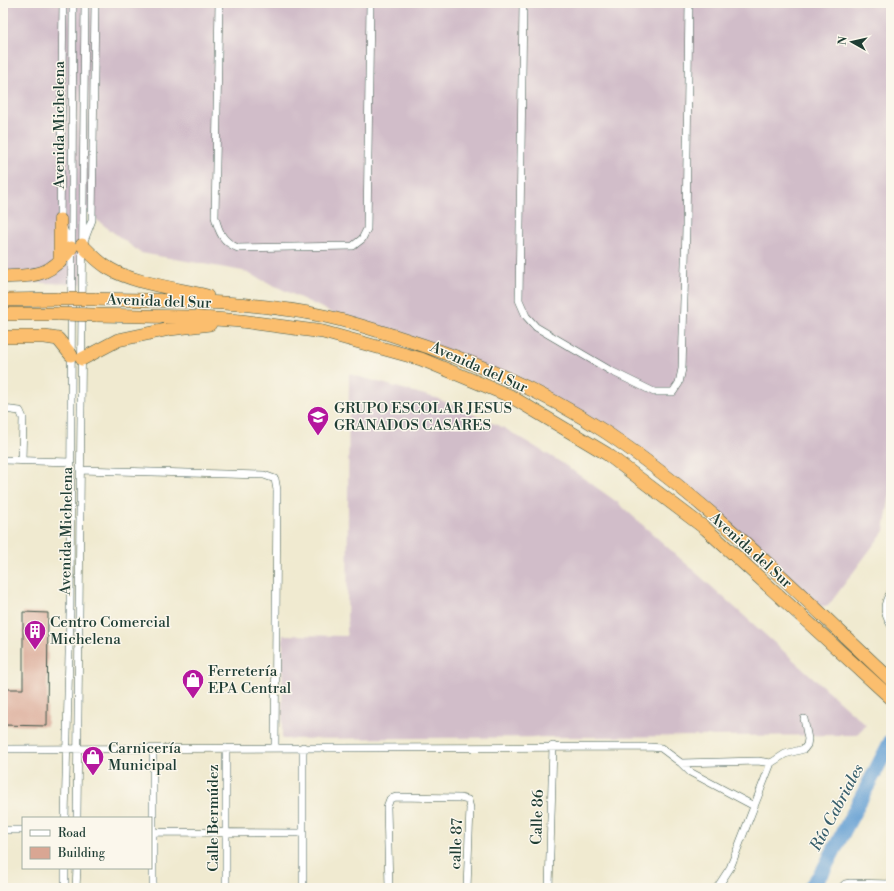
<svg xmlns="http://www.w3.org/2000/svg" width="894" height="891" font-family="'Libre Bodoni',serif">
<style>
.industrial{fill:#d1bdc9}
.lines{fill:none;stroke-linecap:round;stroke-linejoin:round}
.river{stroke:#639fd3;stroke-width:15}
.building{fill:#d9a693}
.street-casing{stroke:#3e574b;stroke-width:8}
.highway-casing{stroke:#3e574b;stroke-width:14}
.street{stroke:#fff;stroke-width:7}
.highway{stroke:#fbbe6e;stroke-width:13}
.highway-bridge-casing{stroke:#3e574b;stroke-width:14;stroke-linecap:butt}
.highway-bridge{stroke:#fbbe6e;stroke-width:13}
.labels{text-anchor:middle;stroke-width:3;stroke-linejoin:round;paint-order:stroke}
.street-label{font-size:15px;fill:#1f3d34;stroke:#fbf7ec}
.poi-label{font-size:15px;fill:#1f3d34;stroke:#fbf7ec;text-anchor:start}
.water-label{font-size:16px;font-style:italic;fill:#375f6c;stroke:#fbf7ec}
</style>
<rect width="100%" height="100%" fill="#fbf7ec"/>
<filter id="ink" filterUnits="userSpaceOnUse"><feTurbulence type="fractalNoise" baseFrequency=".025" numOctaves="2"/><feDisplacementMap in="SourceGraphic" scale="8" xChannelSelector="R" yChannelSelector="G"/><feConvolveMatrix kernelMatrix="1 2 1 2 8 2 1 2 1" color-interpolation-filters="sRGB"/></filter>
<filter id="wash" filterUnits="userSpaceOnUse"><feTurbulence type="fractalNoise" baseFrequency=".012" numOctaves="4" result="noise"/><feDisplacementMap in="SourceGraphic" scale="16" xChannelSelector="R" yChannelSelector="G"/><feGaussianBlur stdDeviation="0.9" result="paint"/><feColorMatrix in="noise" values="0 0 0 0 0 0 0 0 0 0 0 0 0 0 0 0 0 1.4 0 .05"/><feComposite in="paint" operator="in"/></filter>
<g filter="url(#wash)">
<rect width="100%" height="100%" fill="#f0ead0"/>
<path class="industrial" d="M3,3H891V488L884,531L828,606H814L607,433L426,346L354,323L243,271L141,253L82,209V284L3,282Z
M349,374L436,398L504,428L562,463L617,502L866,725L856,735L282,739L283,635L347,636Z"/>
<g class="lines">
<path class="river" d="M810,888L823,871L891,741"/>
</g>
<g id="blocks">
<path class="building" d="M23,612L48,613L47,726L3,725V689H23Z"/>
</g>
</g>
<g filter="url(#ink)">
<use href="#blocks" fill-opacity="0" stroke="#3e574b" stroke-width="1"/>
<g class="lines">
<g class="street-casing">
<path id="street" d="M63,3L60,220L70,245
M219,3L215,217C219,233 223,242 238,248L353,246L362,239L367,229L370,3
M523,3L519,300L526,316L536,327L611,371L654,392H673L679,383L682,369L686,228L689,3
M84,241L92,220L95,3
M3,409L20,411L23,418L22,461
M3,460L70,462
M80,470L264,475L275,479L277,490L275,747
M891,592C883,604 883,612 891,625
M226,748V888
M3,749L650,747L661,748L681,763L758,761L771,763
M681,763L690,772L754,806
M65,818L70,613L73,3
M77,818L85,3
M3,830H23
M151,832L303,833
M65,888V868
M76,888L77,868
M153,888V749
M303,888V747
M389,888L387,807L390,799L396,797L460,798L468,800L470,808L467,888
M549,888L553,746
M717,888L730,868L771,763L785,754L804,749L807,745L808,739L804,719
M841,888L845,884L850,883L891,884"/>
</g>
<g class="highway-casing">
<path id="highway" d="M82,245C91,254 99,263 110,269C133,283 180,289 207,296
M60,262V220
M3,277C37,275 49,277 71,248
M95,299C171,301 249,300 324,316C348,321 371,329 395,336C469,359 542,390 607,433C711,503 800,595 891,680
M3,300L58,299
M3,314H59
M96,315L189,317L241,321L323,332L421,359L510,396L607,454L706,529L891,698
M3,337H45L58,339L71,355
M82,359L118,340L170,329L210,324"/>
</g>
<use href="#street" class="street"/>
<use href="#highway" class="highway"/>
<g class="highway-bridge-casing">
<path id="highway-bridge" d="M58,299H95
M59,314L96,315"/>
</g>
<use href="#highway-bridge" class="highway-bridge"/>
</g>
</g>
<defs>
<g id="school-pin" transform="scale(1.15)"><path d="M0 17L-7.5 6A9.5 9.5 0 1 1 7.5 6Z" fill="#b5179e" stroke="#fbf7ec"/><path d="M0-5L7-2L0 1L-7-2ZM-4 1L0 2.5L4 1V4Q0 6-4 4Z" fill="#fff"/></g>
<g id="building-pin" transform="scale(1.15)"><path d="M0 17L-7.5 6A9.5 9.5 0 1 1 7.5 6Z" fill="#b5179e" stroke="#fbf7ec"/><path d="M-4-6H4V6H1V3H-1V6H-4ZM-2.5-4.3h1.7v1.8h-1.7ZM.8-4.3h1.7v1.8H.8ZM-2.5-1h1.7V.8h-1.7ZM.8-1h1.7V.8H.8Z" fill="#fff"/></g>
<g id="shop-pin" transform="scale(1.15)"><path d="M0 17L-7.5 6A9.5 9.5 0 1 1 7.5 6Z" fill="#b5179e" stroke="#fbf7ec"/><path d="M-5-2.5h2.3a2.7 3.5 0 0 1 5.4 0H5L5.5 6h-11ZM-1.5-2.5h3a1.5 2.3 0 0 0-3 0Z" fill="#fff"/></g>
</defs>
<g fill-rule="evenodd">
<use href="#school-pin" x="318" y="417"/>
<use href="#building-pin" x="35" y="631"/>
<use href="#shop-pin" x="193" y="680"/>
<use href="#shop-pin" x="93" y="757"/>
</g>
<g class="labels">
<g class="street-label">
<text transform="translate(59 125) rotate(-90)" y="5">Avenida Michelena</text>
<text transform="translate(159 301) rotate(2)" y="5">Avenida del Sur</text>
<text transform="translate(479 367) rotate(24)" y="5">Avenida del Sur</text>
<text transform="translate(66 531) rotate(-89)" y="5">Avenida Michelena</text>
<text transform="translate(751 550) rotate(42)" y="5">Avenida del Sur</text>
<text transform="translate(537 817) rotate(-88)" y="5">Calle 86</text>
<text transform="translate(213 818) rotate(-90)" y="5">Calle Bermúdez</text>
<text transform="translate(456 844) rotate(-88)" y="5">calle 87</text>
</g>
<g class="poi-label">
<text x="334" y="413">GRUPO ESCOLAR JESUS<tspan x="334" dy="17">GRANADOS CASARES</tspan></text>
<text x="50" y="627">Centro Comercial<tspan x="50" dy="17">Michelena</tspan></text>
<text x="208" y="676">Ferretería<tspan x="208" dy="17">EPA Central</tspan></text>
<text x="108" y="753">Carnicería<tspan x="108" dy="17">Municipal</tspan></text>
</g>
<g class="water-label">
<text transform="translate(836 807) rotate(-62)" y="6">Río Cabriales</text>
</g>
</g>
<rect width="894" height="891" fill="none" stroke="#fbf7ec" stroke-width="16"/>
<rect x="22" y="817" width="130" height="52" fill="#fbf7ec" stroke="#a3ada2"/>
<rect x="30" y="830" width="20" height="6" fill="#ffffff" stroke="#a3ada2"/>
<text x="58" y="837" font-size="12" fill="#1f3d34">Road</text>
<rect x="30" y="847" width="20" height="12" fill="#d9a693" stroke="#a3ada2"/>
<text x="58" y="857" font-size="12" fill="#1f3d34">Building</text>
<g transform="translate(852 42) rotate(278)" stroke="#fbf7ec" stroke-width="3" paint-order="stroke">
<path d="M0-3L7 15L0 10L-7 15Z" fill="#1f3d34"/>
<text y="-6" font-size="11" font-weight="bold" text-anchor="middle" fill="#1f3d34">N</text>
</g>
</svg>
